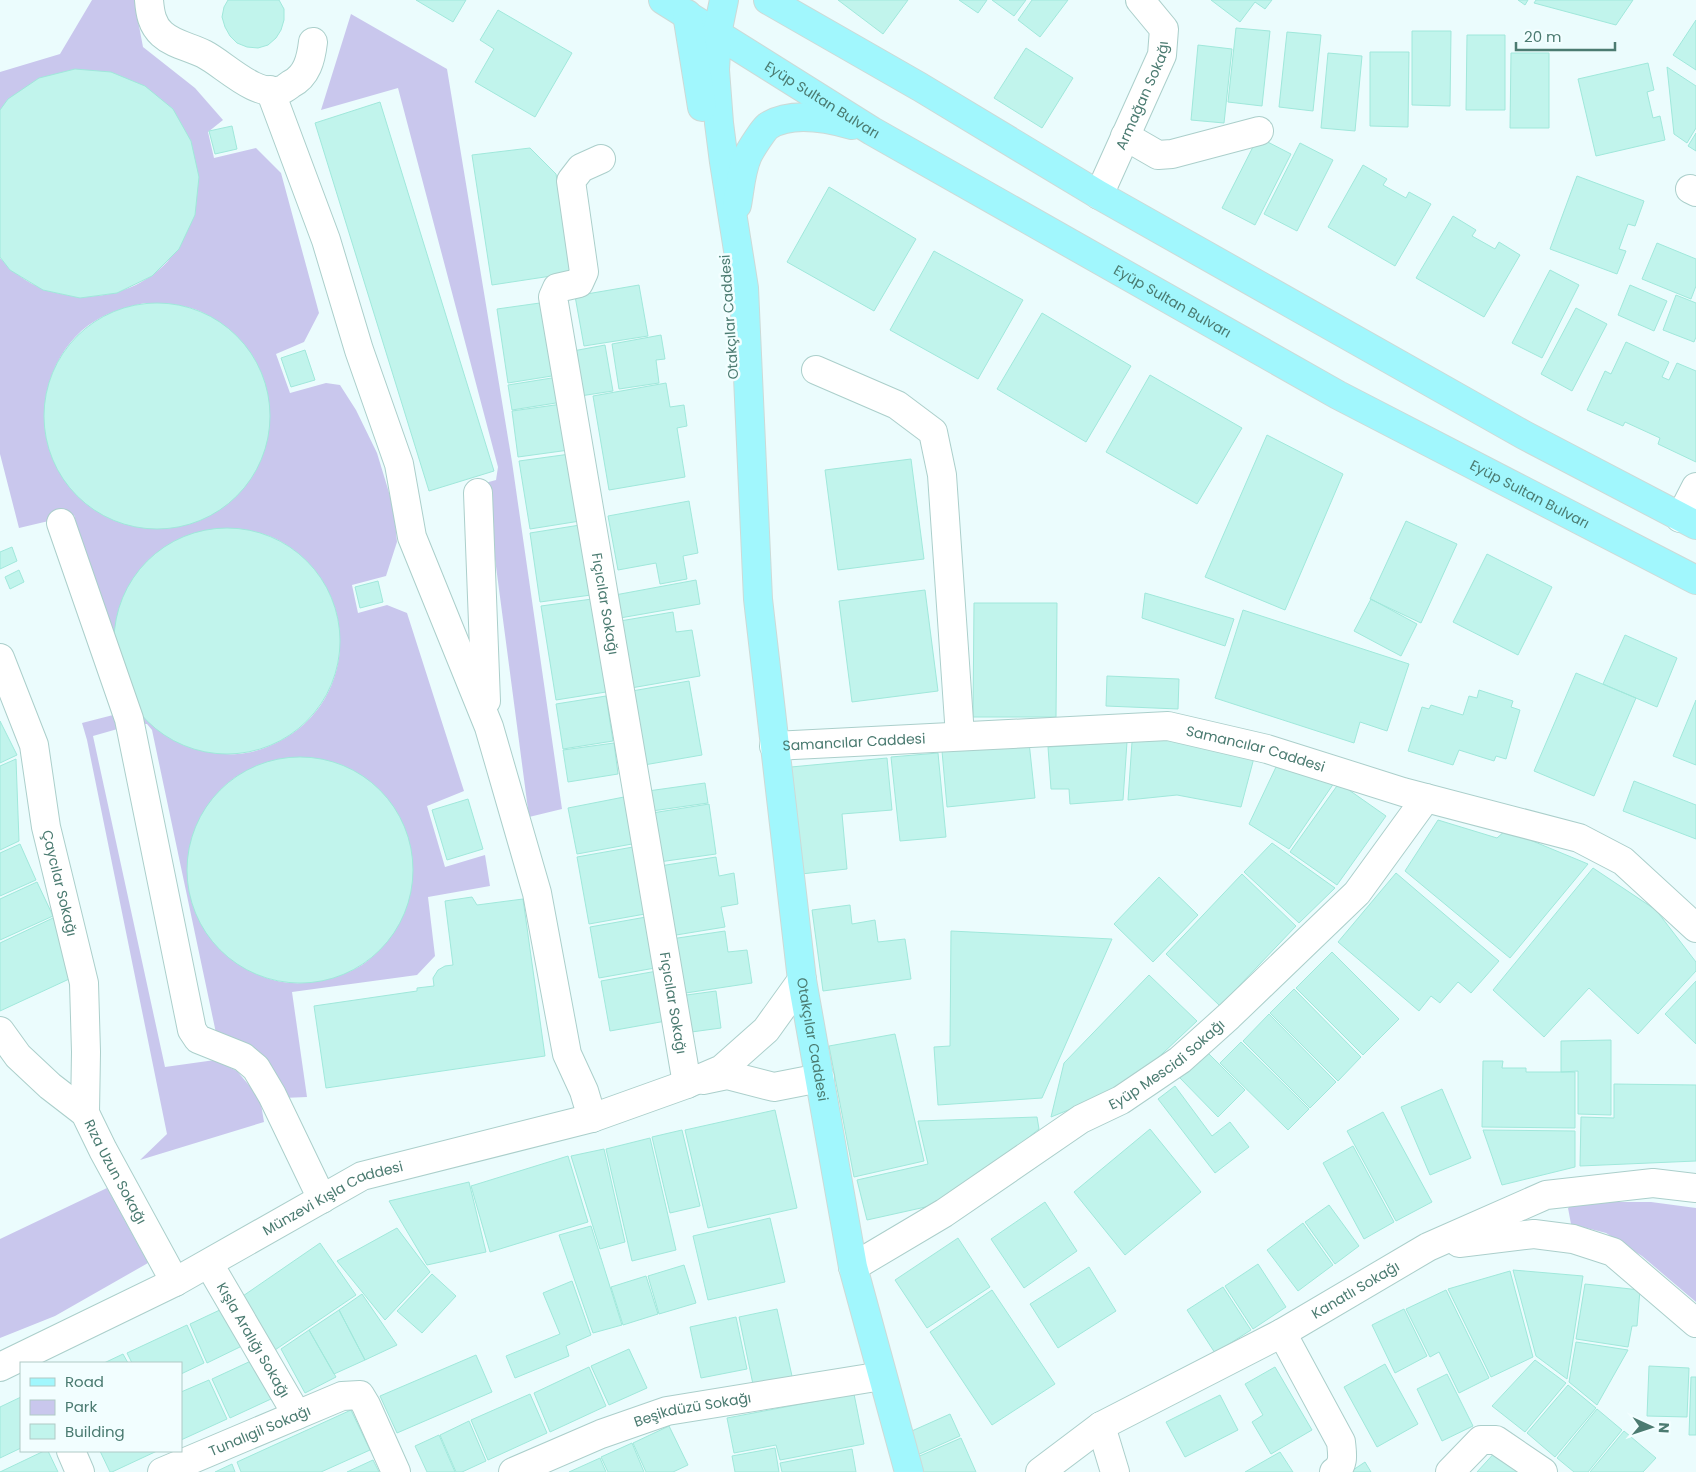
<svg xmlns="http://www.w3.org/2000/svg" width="1696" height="1472" font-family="Poppins,sans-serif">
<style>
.green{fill:#c9c7ed;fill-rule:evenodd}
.building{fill:#c1f4ec;stroke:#a0e8db}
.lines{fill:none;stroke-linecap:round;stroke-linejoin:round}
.minor-casing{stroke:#abcfcb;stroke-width:30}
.major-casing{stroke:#cddad7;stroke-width:30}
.minor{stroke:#fff;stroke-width:28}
.major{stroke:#a1f7fd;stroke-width:28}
.labels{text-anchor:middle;stroke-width:5;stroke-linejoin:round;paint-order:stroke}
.street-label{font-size:14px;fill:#4b7b71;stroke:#f2feff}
</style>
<rect width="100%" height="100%" fill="#ebfcfd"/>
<path class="green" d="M92,0H137L136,10L143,47L195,88L223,120L208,132L214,158L256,148L281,173L319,313L304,342L276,354L290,393L326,383L340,385L356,410L377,453L394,509L397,542L386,576L352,585L358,613L387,605L407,613L464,791L427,806L445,867L485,855L490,886L428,897L435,956L417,975L292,992L307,1097L283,1098L216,1033L152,730L147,724H140L117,676L74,515L19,528L0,454V258C13,271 26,283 44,289C86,305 137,295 168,261C173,254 178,246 183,239L0,111V72L60,54ZM145,303C163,303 180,304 197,310C210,315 222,324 232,333C282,380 280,458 227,502C211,516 188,527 166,528C81,532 21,452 53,372C61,352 76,332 95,321C111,311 127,307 145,303ZM217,529C235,529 252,530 269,536C282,541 294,549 304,559C361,612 349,707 278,742C266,748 252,753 238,754C206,756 175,745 152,724C148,720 144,717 141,713C136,702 133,689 129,677C125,667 116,649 115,638C115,626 119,612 124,601C136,571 160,545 191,535C199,532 208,531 217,529ZM288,758C306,758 323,759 340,765C353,770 365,779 375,788C428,836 421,924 362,965C347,974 329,980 312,982C290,986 266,980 247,969C187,936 169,860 209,804C217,793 227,782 239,775C254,766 271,762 288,758Z
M351,14L447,69L512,462L562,809L529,817L485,483L496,480L498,467L398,88L321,110Z
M117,714L121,728L93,736L165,1067L215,1060L237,1071L253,1090L261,1104L264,1122L140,1160L167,1134L87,740L82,723Z
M107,1188L148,1263L55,1316L0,1338V1239Z
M1575,1202H1651L1696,1208V1302L1642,1256L1606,1233L1571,1224L1568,1208Z"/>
<path class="building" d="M228,0H279L284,9V20L281,30L276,38L268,45L258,48L247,47L237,43L230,36L225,27L222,17L224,7Z
M416,0H466L453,22Z
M838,0H908L883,34Z
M959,0H987L978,13Z
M992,0H1026L1014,16Z
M1032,0H1068L1040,37L1018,20Z
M1211,0H1272L1265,9L1255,2L1240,22Z
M1518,0H1528L1525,5Z
M1536,0H1633L1616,25L1534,3Z
M498,10L572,53L535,117L475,82L494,49L480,40Z
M1696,20V70L1673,55Z
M1236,28L1270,31L1262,106L1228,102Z
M1412,31H1451L1450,106L1412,105Z
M1287,32L1321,35L1313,111L1279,107Z
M1467,35H1505V110H1466Z
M1198,45L1232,49L1224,123L1191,120Z
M1026,48L1073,78L1042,128L994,98Z
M1370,52H1409L1408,127L1370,126Z
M1328,53L1362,56L1355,131L1321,128Z
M1511,53H1549V128H1510Z
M1648,63L1654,90L1647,92L1653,118L1660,116L1665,140L1596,156L1578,79Z
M1667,67L1696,86V128L1687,143L1674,134Z
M75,69L111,72L145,86L173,109L191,141L199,177L195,215L179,249L152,276L117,293L80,298L43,290L10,270L0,257V110L8,99L39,78Z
M380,102L494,471L429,491L315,123Z
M232,126L237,149L215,154L209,131Z
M1696,133V151L1688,146Z
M1258,137L1291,154L1255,225L1222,208Z
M1300,143L1333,160L1297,231L1264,214Z
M530,148L556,174L571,273L492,285L472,155Z
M1363,165L1387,179L1383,185L1406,198L1409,192L1431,204L1395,266L1328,227Z
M1577,176L1644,201L1635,226L1628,224L1619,249L1626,251L1617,274L1550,249Z
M829,187L916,239L874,311L787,262Z
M1453,216L1476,230L1472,236L1495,249L1499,242L1520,255L1484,317L1416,278Z
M1657,243L1696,259V286L1691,299L1642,279Z
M934,251L1023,300L978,379L890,330Z
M1550,270L1579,285L1542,358L1512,343Z
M639,285L648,336L584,346L575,296Z
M1630,285L1667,301L1654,331L1618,315Z
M1676,295L1696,303V337L1694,342L1663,330Z
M547,302L558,375L508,383L497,309Z
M44 416a113 113 0 1 1 226 0a113 113 0 1 1-226 0Z
M1576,308L1607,324L1572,391L1541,374Z
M1042,313L1131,366L1086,442L997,389Z
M661,335L665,359L656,360L659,383L619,389L612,344Z
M1626,342L1669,362L1662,377L1669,380L1677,363L1696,371V462L1658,444L1660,438L1625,422L1623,426L1587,410L1605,371L1611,374Z
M605,345L613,391L580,396L573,351Z
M305,350L315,380L291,387L281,358Z
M1150,375L1242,428L1197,504L1106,452Z
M558,377L562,402L512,410L508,385Z
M666,383L670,407L684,405L687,426L677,428L685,477L609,490L593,396Z
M562,404L569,450L518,457L512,411Z
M1267,435L1343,474L1285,610L1205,577Z
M570,454L580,521L530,529L519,461Z
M911,459L924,559L838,570L825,470Z
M689,501L698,553L683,556L687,579L660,584L656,563L618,570L608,516Z
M1406,521L1457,544L1421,623L1370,599Z
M580,525L591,595L540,602L530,533Z
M114 641a113 113 0 1 1 226 0a113 113 0 1 1-226 0Z
M12,547L17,561L0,569V552Z
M1487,554L1552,587L1518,655L1453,622Z
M19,570L24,582L10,589L5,577Z
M696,580L700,604L620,618L615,595Z
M378,581L383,602L360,608L355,587Z
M925,590L938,691L852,702L839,601Z
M1145,593L1234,619L1225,646L1142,618Z
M592,599L606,692L556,700L541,606Z
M1371,599L1417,624L1401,656L1354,631Z
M974,603H1057L1056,717H973Z
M1243,610L1409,664L1387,731L1360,722L1354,743L1215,698Z
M673,612L676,632L692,630L700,676L631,688L620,621Z
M1625,635L1677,658L1657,707L1603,684Z
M1576,673L1636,698L1594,796L1534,771Z
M1107,676L1179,679L1178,709L1106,706Z
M689,681L702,755L644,765L632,691Z
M1479,690L1513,701L1511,707L1520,710L1506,759L1496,756L1494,761L1459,750L1453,765L1408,751L1422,707L1429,709L1431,705L1463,715L1469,696L1477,698Z
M606,696L613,741L563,749L556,704Z
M1696,700V765L1673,756Z
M0,721L17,755L0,763Z
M1184,736L1255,754L1241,807L1177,795L1128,800L1132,742Z
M1029,742L1035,798L947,807L942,751Z
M1127,742L1123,800L1070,804L1069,789H1051L1048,747Z
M614,743L618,774L568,782L563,750Z
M938,753L946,837L900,841L891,757Z
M187 870a113 113 0 1 1 226 0a113 113 0 1 1-226 0Z
M887,758L892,810L842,814L847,869L801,874L791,767Z
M16,759L19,841L0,850V766Z
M1276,767L1334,783L1289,849L1249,824Z
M1634,781L1696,805V839L1623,811Z
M705,783L708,803L652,811L648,791Z
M1339,783L1386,816L1337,885L1290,852Z
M624,797L632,844L577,854L568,808Z
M468,799L483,849L447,860L432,810Z
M709,804L716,854L659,862L652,813Z
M1438,820L1497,838L1506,830L1588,864L1510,958L1405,871Z
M1272,843L1335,888L1299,923L1244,872Z
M20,844L36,880L0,896V853Z
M633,847L645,914L589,924L577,857Z
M716,857L719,876L734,873L738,904L721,907L725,927L670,936L660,866Z
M1593,868L1656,910L1696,962V971L1638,1034L1589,988L1544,1037L1493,990Z
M1396,873L1499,961L1471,993L1458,982L1440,1003L1431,996L1419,1011L1338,942Z
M1242,874L1296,926L1220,1006L1166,954Z
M1159,877L1198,915L1153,962L1114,924Z
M37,882L53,916L0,940V899Z
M472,897L477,905L523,899L545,1056L326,1088L314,1006L417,991V988L434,986L433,978L438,970L445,966L453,965L445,901Z
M850,905L852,924L875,920L878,942L905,939L911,979L823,991L812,910Z
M646,917L655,968L599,978L590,927Z
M53,918L80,974L0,1011V943Z
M725,931L728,952L747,950L752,983L679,994L671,939Z
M951,931L1112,939L1042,1098L938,1105L934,1047L950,1046Z
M1332,952L1399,1019L1363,1055L1296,988Z
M657,971L666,1021L610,1031L601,981Z
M1149,975L1197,1021L1128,1086L1051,1117L1064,1063Z
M1696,981V1044L1665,1014Z
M1294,989L1361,1057L1338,1081L1270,1013Z
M716,991L721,1028L684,1033L679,996Z
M1269,1014L1336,1082L1310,1108L1243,1041Z
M895,1034L924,1161L854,1177L829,1046Z
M1611,1040V1115L1578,1114V1071L1561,1072V1041Z
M1241,1042L1309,1109L1288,1130L1220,1063Z
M1207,1052L1245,1090L1218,1117L1180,1078Z
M1483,1061H1503L1502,1068H1526V1072H1575V1128L1482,1127Z
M1614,1084L1696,1085V1161L1580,1166L1581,1117L1614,1118Z
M1175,1086L1212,1136L1230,1122L1249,1147L1215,1173L1158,1099Z
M1442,1089L1471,1158L1430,1175L1401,1107Z
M775,1110L797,1208L708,1228L685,1130Z
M1383,1112L1432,1202L1396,1221L1347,1131Z
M1037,1117L1039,1129L948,1202L867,1220L857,1180L928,1164L918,1121Z
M1150,1129L1201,1192L1125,1255L1074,1192Z
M682,1130L700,1206L670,1213L652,1137Z
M1483,1130L1575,1131V1167L1502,1185Z
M650,1138L676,1250L632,1261L606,1149Z
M1353,1146L1394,1222L1364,1239L1323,1163Z
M604,1149L625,1242L600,1249L571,1156Z
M568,1156L588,1222L490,1252L471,1186Z
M469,1182L486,1252L427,1265L389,1201Z
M1045,1202L1077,1251L1024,1288L991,1239Z
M1329,1205L1359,1246L1335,1264L1305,1222Z
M770,1218L785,1282L708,1300L693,1236Z
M1303,1223L1333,1265L1298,1291L1267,1250Z
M591,1226L622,1325L593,1333L559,1235Z
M397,1228L430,1272L385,1320L337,1261Z
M958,1238L990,1287L927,1328L895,1280Z
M320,1243L356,1295L275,1350L240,1298Z
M1258,1264L1286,1307L1253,1329L1225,1286Z
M684,1265L696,1303L659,1314L648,1276Z
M1089,1267L1116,1311L1058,1348L1030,1304Z
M1513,1270L1583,1276L1567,1379L1536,1356Z
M1510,1271L1533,1357L1491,1377L1448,1289Z
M432,1274L456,1296L422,1333L397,1311Z
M646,1276L658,1314L623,1325L611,1287Z
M572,1281L591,1335L566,1346L569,1356L515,1378L506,1356L560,1334L543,1293Z
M1585,1284L1640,1290L1637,1326H1632L1628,1347L1576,1339Z
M1223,1287L1251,1330L1215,1353L1187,1310Z
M992,1290L1055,1384L992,1425L930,1332Z
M1446,1290L1489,1378L1459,1393L1439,1352L1430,1357L1406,1309Z
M362,1294L397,1345L365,1360L339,1310Z
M224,1308L242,1346L207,1363L190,1324Z
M777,1309L794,1385L755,1394L739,1317Z
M1404,1309L1427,1356L1395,1373L1372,1325Z
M339,1310L365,1360L334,1374L309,1330Z
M736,1317L747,1369L701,1378L690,1327Z
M187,1325L204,1363L181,1374V1363H132L127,1353Z
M309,1330L336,1377L305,1393L281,1349Z
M1576,1342L1628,1350L1597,1405L1569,1382Z
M629,1349L647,1388L609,1405L591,1366Z
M123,1354L128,1363H104Z
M476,1355L492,1392L397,1433L380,1396Z
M253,1360L271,1399L230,1418L212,1379Z
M1535,1360L1566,1383L1525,1432L1492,1406Z
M1385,1364L1418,1424L1377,1447L1344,1387Z
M1649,1366L1689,1368L1687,1417L1647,1416Z
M589,1367L606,1406L550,1432L534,1393Z
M1275,1367L1312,1430L1271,1454L1252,1422L1263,1415L1245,1384Z
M1447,1374L1473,1426L1442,1441L1417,1389Z
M1691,1377H1696V1435H1689Z
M209,1380L227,1419L181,1440V1392Z
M1568,1385L1596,1408L1555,1457L1527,1433Z
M530,1394L547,1433L488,1460L471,1420Z
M854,1394L864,1444L780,1460L776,1445L734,1453L727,1418Z
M1220,1395L1238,1430L1185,1457L1166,1422Z
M21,1397V1448L0,1458V1407Z
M1597,1409L1622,1430L1588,1472H1574L1557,1458Z
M351,1410L370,1450L321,1472H241L237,1462Z
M950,1414L960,1436L915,1456L905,1434Z
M469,1421L486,1461L462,1472H456L440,1435Z
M669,1426L688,1465L673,1472H646L633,1443Z
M1624,1431L1656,1458L1643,1472H1590Z
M439,1435L455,1472H427L415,1446Z
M961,1438L976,1472H922L915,1458Z
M632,1443L644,1472H608L601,1457Z
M775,1448L779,1472H735L732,1456Z
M852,1449L856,1472H782L780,1463Z
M1498,1449L1524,1472H1477Z
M44,1451H48L58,1472H0Z
M100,1451H157L112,1472H110Z
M1280,1452L1293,1472H1245Z
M600,1458L606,1472H569Z
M373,1460L379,1472H347Z
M1365,1462L1371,1472H1350Z
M232,1464L235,1472H215Z"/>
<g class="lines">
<g class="minor-casing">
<g id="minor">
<path d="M149,0C150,13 152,25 162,34C174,45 191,47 204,54C224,64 256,98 281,90C285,89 288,86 291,84C307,76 311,59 313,42"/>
<path d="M270,90L326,240L359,350L399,464L412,537L489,727L537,893L567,1054L584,1091L592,1118"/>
<path d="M1125,136L1158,155L1172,154L1259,131"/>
<path id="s1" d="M601,159L581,168L571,181L584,272L579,283L557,288L553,297L687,1084"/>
<path d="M1690,189L1696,192"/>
<path id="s2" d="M1099,195L1162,55L1164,29L1140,0"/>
<path d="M816,370L897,405L933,432L942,475L960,736"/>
<path d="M478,493L486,701"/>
<path d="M1680,518L1696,487"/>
<path d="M61,523L129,719L192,1030L198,1039L243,1057L256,1068L272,1095L322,1199"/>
<path id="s3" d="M0,658L34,745L46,827L84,983L86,1052L85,1113"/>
<path id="s4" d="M774,746L1168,726L1267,749L1403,792L1579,838L1623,861L1696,928"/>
<path id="s5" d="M0,1031L18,1056L50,1086L85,1113L103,1150L175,1282"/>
<path d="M703,1080L727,1075L774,1087L820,1078"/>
<path d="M1459,1243L1534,1234L1573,1239L1613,1252L1696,1323"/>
<path id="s6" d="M209,1264L297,1415"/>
<path id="s7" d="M853,1267L944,1213L1081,1119L1121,1100L1180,1060L1229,1016L1357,893L1426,798"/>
<path d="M1282,1333L1341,1442C1342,1453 1345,1465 1334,1472"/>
<path id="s8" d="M0,1367L175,1282L362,1176L592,1118L687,1084L722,1069L766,1030L802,980"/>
<path d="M1101,1426L1115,1472"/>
<path d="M71,1451L80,1472"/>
<path id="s9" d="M162,1472L342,1396L360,1395L366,1405L396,1472"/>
<path id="s10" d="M513,1472L601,1434L667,1411L882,1376"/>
<path id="s11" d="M1040,1472L1101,1426L1282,1333L1428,1247L1546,1195L1653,1183L1696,1188"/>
<path d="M1450,1472L1481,1440H1496L1543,1472"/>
</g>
</g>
<g class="major-casing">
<g id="major">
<path id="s12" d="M663,0L872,131L1338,395L1696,580"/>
<path id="s13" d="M724,0L717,34L715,70L719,123L724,162L744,288L758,599L802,980L853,1267L909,1472"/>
<path d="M768,0L920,87L1099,195L1524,435L1696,525"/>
<path d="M687,14L702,107"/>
<path d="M737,205C740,189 741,170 748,155C751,149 763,130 768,126C791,111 827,118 852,125"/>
</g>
</g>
<use href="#minor" class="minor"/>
<use href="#major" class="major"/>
</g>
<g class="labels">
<g class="street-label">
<text dy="5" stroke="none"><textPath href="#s2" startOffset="109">Armağan Sokağı</textPath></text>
<text dy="5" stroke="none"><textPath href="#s12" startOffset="188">Eyüp Sultan Bulvarı</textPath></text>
<text dy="5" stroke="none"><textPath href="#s12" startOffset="592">Eyüp Sultan Bulvarı</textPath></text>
<text transform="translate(729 317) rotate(-94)" y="5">Otakçılar Caddesi</text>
<text dy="5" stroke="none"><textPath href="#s12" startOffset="998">Eyüp Sultan Bulvarı</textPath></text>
<text dy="5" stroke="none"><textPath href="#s1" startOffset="486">Fıçıcılar Sokağı</textPath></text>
<text dy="5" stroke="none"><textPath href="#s4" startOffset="80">Samancılar Caddesi</textPath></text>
<text dy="5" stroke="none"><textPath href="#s4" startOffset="485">Samancılar Caddesi</textPath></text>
<text dy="5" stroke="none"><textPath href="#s3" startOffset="234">Çaycılar Sokağı</textPath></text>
<text dy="5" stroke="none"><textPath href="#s1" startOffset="891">Fıçıcılar Sokağı</textPath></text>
<text dy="5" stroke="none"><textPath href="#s13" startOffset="1046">Otakçılar Caddesi</textPath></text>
<text dy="5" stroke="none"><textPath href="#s7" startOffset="374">Eyüp Mescidi Sokağı</textPath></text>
<text dy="5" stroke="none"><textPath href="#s5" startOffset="185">Rıza Uzun Sokağı</textPath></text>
<text dy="5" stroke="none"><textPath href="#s8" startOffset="374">Münzevi Kışla Caddesi</textPath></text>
<text dy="5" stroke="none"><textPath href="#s11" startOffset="365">Kanatlı Sokağı</textPath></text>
<text dy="5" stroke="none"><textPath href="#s6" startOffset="88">Kışla Aralığı Sokağı</textPath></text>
<text dy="5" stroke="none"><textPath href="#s10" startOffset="191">Beşikdüzü Sokağı</textPath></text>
<text dy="5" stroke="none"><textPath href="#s9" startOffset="106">Tunalıgil Sokağı</textPath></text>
</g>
</g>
<rect x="20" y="1362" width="162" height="90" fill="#f2feff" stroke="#afcac6"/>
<rect x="30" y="1378" width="25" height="8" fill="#a1f7fd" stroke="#afcac6"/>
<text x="65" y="1387" font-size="15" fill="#4b7b71">Road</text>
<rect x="30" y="1400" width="25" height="15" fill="#c9c7ed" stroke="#afcac6"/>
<text x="65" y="1412" font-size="15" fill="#4b7b71">Park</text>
<rect x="30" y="1424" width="25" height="15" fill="#c1f4ec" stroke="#afcac6"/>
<text x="65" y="1437" font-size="15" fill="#4b7b71">Building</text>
<g transform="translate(1651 1427) rotate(93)" stroke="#f2feff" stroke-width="4" paint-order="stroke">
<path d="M0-4L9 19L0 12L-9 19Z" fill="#4b7b71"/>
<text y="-8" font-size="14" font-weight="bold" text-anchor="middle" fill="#4b7b71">N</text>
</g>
<path d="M1516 42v8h99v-8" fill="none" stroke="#4b7b71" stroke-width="2.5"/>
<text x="1524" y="42" font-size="15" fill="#4b7b71" stroke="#f2feff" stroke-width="4" paint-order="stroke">20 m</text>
</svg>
